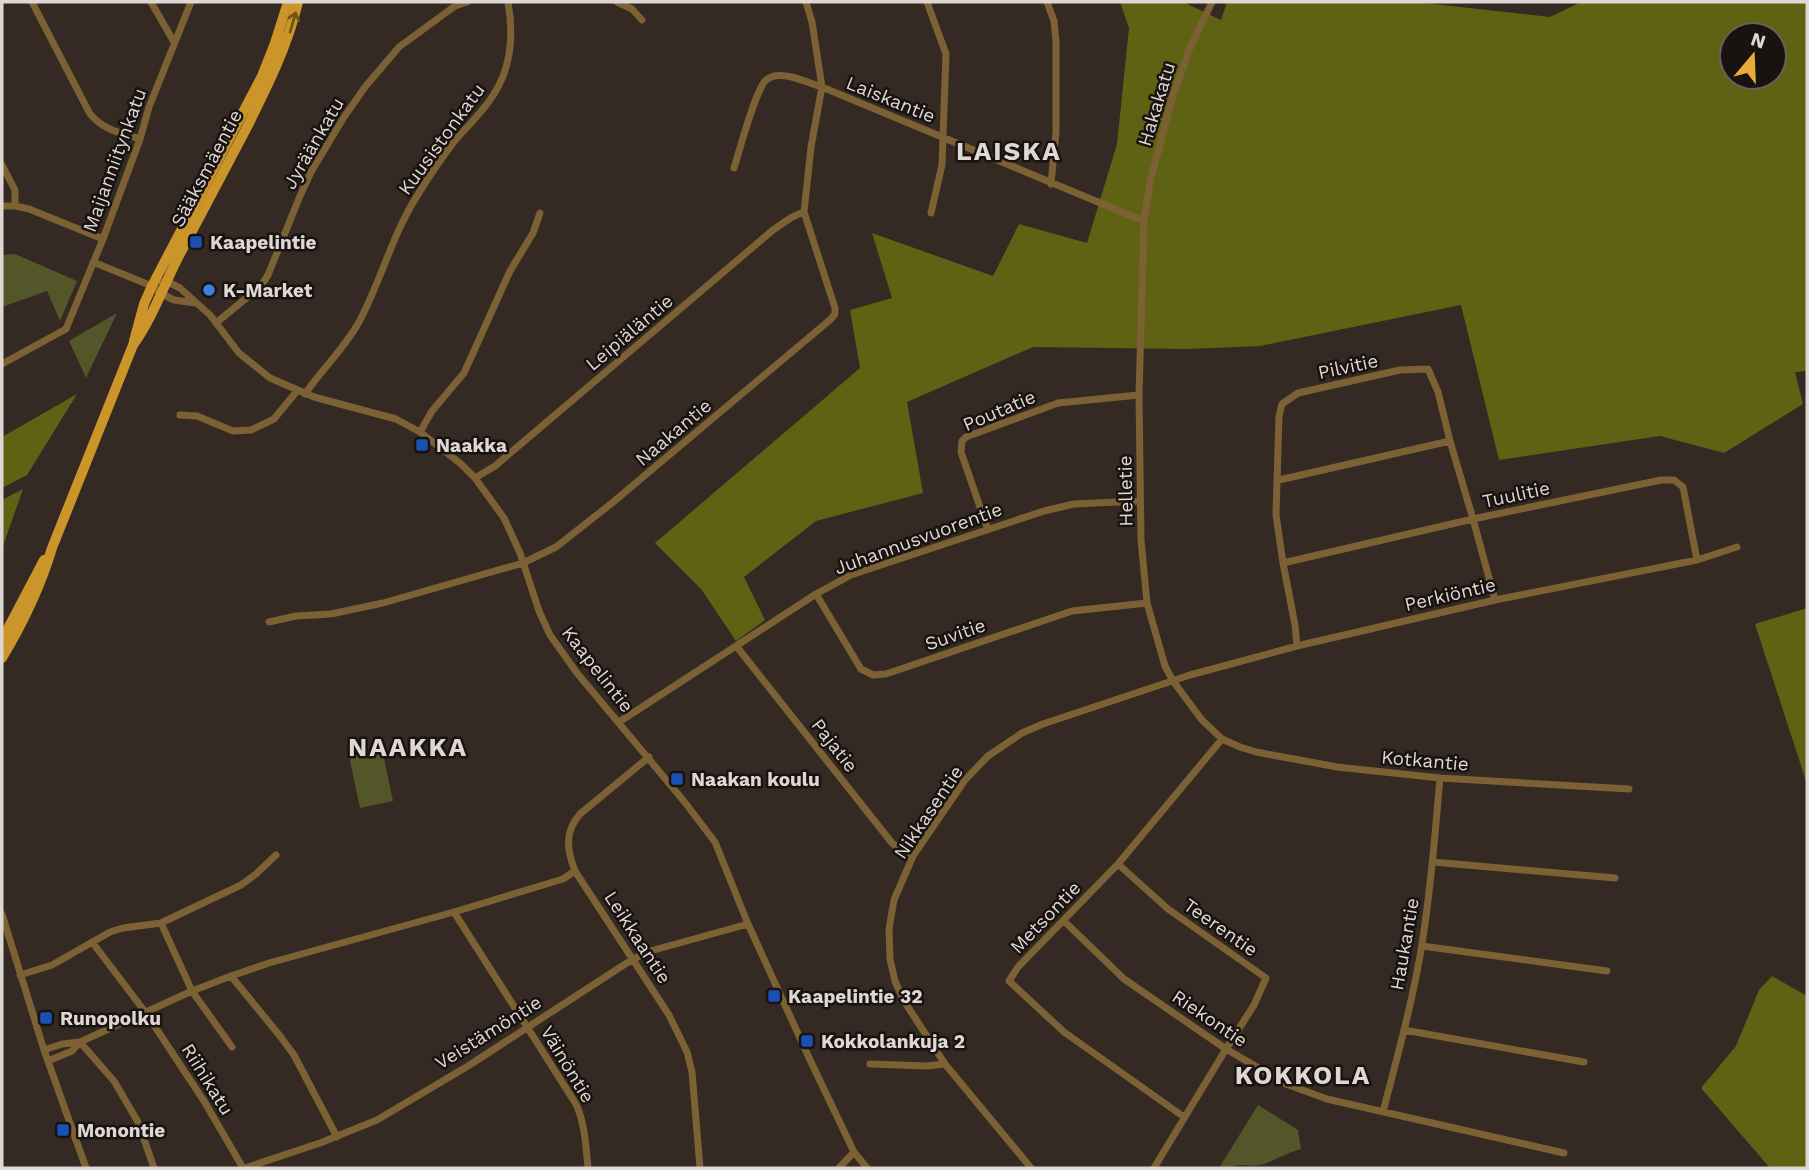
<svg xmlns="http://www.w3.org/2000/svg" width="1809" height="1170" font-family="'Work Sans',sans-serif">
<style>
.green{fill:#535628}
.forest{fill:#5f6213;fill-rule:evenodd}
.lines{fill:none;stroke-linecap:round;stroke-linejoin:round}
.minor{stroke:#7c6135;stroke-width:7}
.major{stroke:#cc952a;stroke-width:10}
.oneway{stroke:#72541d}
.transit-dot{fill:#1a4fb4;stroke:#181310;stroke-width:2.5}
.shop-dot{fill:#3f7fe0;stroke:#181310;stroke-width:2.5}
.labels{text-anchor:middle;stroke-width:5;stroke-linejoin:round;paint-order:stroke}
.street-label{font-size:19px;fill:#dfd7d4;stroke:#181310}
.poi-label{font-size:19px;font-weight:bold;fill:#dfd7d4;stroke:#181310;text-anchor:start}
.district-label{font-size:26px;font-weight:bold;letter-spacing:2px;fill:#dfd7d4;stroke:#181310}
</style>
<rect width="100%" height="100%" fill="#342923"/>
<path class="green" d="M15,254L77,281L60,321L47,291L2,307V255Z
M117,313L86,378L69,341Z
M382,749L393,801L360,808L349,756Z
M1258,1105L1298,1130L1301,1149C1287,1153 1277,1159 1264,1164C1255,1167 1250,1165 1241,1165C1234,1165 1227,1168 1219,1168Z"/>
<path class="forest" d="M1120,2H1183L1221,20L1227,2H1415L1550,17L1581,2H1807V371L1795,372L1803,404L1724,453L1660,436L1499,460L1461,305L1260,346L1187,349L1033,347L907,402L923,493L816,521L744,577L765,620L736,641L701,589L655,543L860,368L850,310L892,298L872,233L993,276L1019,224L1087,243L1117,144L1129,28ZM1732,35H1774V77H1732Z
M77,394L27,475L2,488V437Z
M23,489L2,549V500Z
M1807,608V784L1755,624Z
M1772,976L1807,996V1168H1770L1701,1088L1736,1046L1759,990Z"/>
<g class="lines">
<path class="minor" d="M32,2L90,114C105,131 119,132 140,139
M151,2L174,42
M617,2L632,9L642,20
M927,2L946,54L942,165L931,213
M1047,2L1054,21L1056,42V132L1051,184
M1212,2L1189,50L1171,102L1150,182L1144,220L1139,395L1141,540L1147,603L1165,666L1173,681L1202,720L1222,739L1240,747L1256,752L1337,767L1440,778L1629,789
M2,165L15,190V206L29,209L103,239
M734,168C740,149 754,95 765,81C768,78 771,77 774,76C789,73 808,83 822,87L1134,217L1144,220
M2,206H15
M93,262L152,286L162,294L174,300L195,303
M162,282H168L180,288L210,315L239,353L270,378L314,397L396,419L420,432L461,464L475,478L504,518L520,553L539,611L550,635L577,673L683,800L715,842L748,924L811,1062L854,1152L867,1168
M216,323L261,286L268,275L300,196L311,172L344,117L365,87L399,47L455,6L467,2
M2,364L66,329L103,239L140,139L149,107L191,2
M305,394C322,369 344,349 359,322C381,281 392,235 417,196C428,178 440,160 453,143C469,124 488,107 499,85C512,60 513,29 508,2
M180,415L197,416L233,431L251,430L274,419L297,391
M420,432L432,411L464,373L510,271L533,233L540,213
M475,478L495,466L773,230L792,217L804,212
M1279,480L1450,441
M988,530L961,452L962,441L966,437L1058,403L1139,395
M1283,563L1473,519L1661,480H1674L1683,487L1697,560
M816,594L861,669L873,675L886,674L1072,611L1147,603
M269,622L296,616L331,614L383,603L523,563L556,547L612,503L831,319L835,314V308L804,212L811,147L822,87L812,22L806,2
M1297,646L1295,625L1283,563L1276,515L1279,416L1282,404L1298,393L1400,370L1428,369L1438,392L1450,441L1473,519L1495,600
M737,647L892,843L902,851L913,856
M619,722L816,594L851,575L1044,511L1074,504L1140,501
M649,757L580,814C564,832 567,850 575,871L669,1015L687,1052L692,1072L700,1168
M1433,862L1615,878
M1118,864L1168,909L1266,978L1254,1005L1226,1049L1154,1168
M454,912L576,1104C585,1124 586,1147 588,1168
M2,914L44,1050L86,1168
M1064,921L1124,979L1226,1049L1286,1084L1327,1099L1564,1153
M161,923L192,991L232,1047
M92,942L146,1013L204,1101L243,1168
M1422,946L1607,971
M20,975L52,965L110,932L123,928L161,923L241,885L256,874L276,855
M231,976L280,1036L294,1055L337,1137
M1404,1030L1584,1062
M80,1042L114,1081L138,1122L154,1168
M44,1050L62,1044L80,1042L192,991L231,976L269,963L454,912L563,879L575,871
M48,1061L72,1051L80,1042
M870,1064L927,1066L945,1064
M1383,1112C1397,1057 1413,1001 1422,944C1431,889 1435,834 1440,778
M1184,1117L1064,1032L1009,981L1018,967L1118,864L1222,739
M245,1168L320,1143L377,1120L468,1066L633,959L654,950L748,924
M839,1168L854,1152
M1031,1168L945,1064L904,1001L895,981L890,959L889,929L894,900L913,856L965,780L988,756L1022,733L1043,724L1190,675L1297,646L1495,600L1697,560L1737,547"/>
<path class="major" d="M134,341L144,304L152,286L262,76L275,43L288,2
M2,640L44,560
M2,658C23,623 40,588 52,548L133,345C154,316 165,281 182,250C203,210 224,170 245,131C266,89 287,48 298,2"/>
</g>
<defs><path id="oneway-shaft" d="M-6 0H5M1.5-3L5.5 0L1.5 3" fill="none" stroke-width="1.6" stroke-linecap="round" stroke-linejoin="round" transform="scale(1.75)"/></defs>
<use class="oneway" href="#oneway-shaft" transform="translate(293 22) rotate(-74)"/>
<g class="transit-dot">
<rect x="189" y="235" width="14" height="14" rx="3.5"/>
<rect x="415" y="438" width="14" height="14" rx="3.5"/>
<rect x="670" y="772" width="14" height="14" rx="3.5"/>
<rect x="767" y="989" width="14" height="14" rx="3.5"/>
<rect x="39" y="1011" width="14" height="14" rx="3.5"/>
<rect x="800" y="1034" width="14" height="14" rx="3.5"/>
<rect x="56" y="1123" width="14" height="14" rx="3.5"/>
</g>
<circle class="shop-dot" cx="209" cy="290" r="7"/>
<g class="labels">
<g class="street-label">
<text transform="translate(891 99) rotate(22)" y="7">Laiskantie</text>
<text transform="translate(1156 104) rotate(-73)" y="7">Hakakatu</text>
<text transform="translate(441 139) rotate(-54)" y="7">Kuusistonkatu</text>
<text transform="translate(313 143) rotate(-60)" y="7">Jyräänkatu</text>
<text transform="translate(114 160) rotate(-70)" y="7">Maijanniitynkatu</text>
<text transform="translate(206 168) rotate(-62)" y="7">Sääksmäentie</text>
<text transform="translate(629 332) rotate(-40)" y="7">Leipiäläntie</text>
<text transform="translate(1348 366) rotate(-12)" y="7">Pilvitie</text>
<text transform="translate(999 410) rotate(-23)" y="7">Poutatie</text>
<text transform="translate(673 432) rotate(-40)" y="7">Naakantie</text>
<text transform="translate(1125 491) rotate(-91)" y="7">Helletie</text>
<text transform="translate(1516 494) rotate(-12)" y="7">Tuulitie</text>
<text transform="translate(918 538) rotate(-20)" y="7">Juhannusvuorentie</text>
<text transform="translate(1450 594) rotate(-13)" y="7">Perkiöntie</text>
<text transform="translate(955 634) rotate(-19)" y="7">Suvitie</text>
<text transform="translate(598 669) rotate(52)" y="7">Kaapelintie</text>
<text transform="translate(835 745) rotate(52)" y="7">Pajatie</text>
<text transform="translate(1425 760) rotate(5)" y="7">Kotkantie</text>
<text transform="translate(928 812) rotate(-56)" y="7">Nikkasentie</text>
<text transform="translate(1045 917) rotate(-46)" y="7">Metsontie</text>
<text transform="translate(1221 927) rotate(35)" y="7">Teerentie</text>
<text transform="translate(638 937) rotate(57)" y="7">Leikkaantie</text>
<text transform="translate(1404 944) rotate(-80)" y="7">Haukantie</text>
<text transform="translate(1210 1018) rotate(34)" y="7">Riekontie</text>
<text transform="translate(488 1032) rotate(-32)" y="7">Veistämöntie</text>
<text transform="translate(568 1064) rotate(59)" y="7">Väinöntie</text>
<text transform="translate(208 1079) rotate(58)" y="7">Riihikatu</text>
</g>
<g class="poi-label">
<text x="210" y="249">Kaapelintie</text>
<text x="223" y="297">K-Market</text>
<text x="436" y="452">Naakka</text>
<text x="691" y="786">Naakan koulu</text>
<text x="788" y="1003">Kaapelintie 32</text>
<text x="60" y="1025">Runopolku</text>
<text x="821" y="1048">Kokkolankuja 2</text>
<text x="77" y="1137">Monontie</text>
</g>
<g class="district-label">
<text x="1009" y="160">LAISKA</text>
<text x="408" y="756">NAAKKA</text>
<text x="1303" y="1084">KOKKOLA</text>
</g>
</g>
<rect width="1809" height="1170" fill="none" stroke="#dfd7d4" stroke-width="7"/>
<g transform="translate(1753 56) rotate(19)"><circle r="33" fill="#181310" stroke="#68615e" stroke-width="2"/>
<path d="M0-5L12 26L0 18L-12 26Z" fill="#eaaa39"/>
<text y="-10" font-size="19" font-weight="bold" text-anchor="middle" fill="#dfd7d4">N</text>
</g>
</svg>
